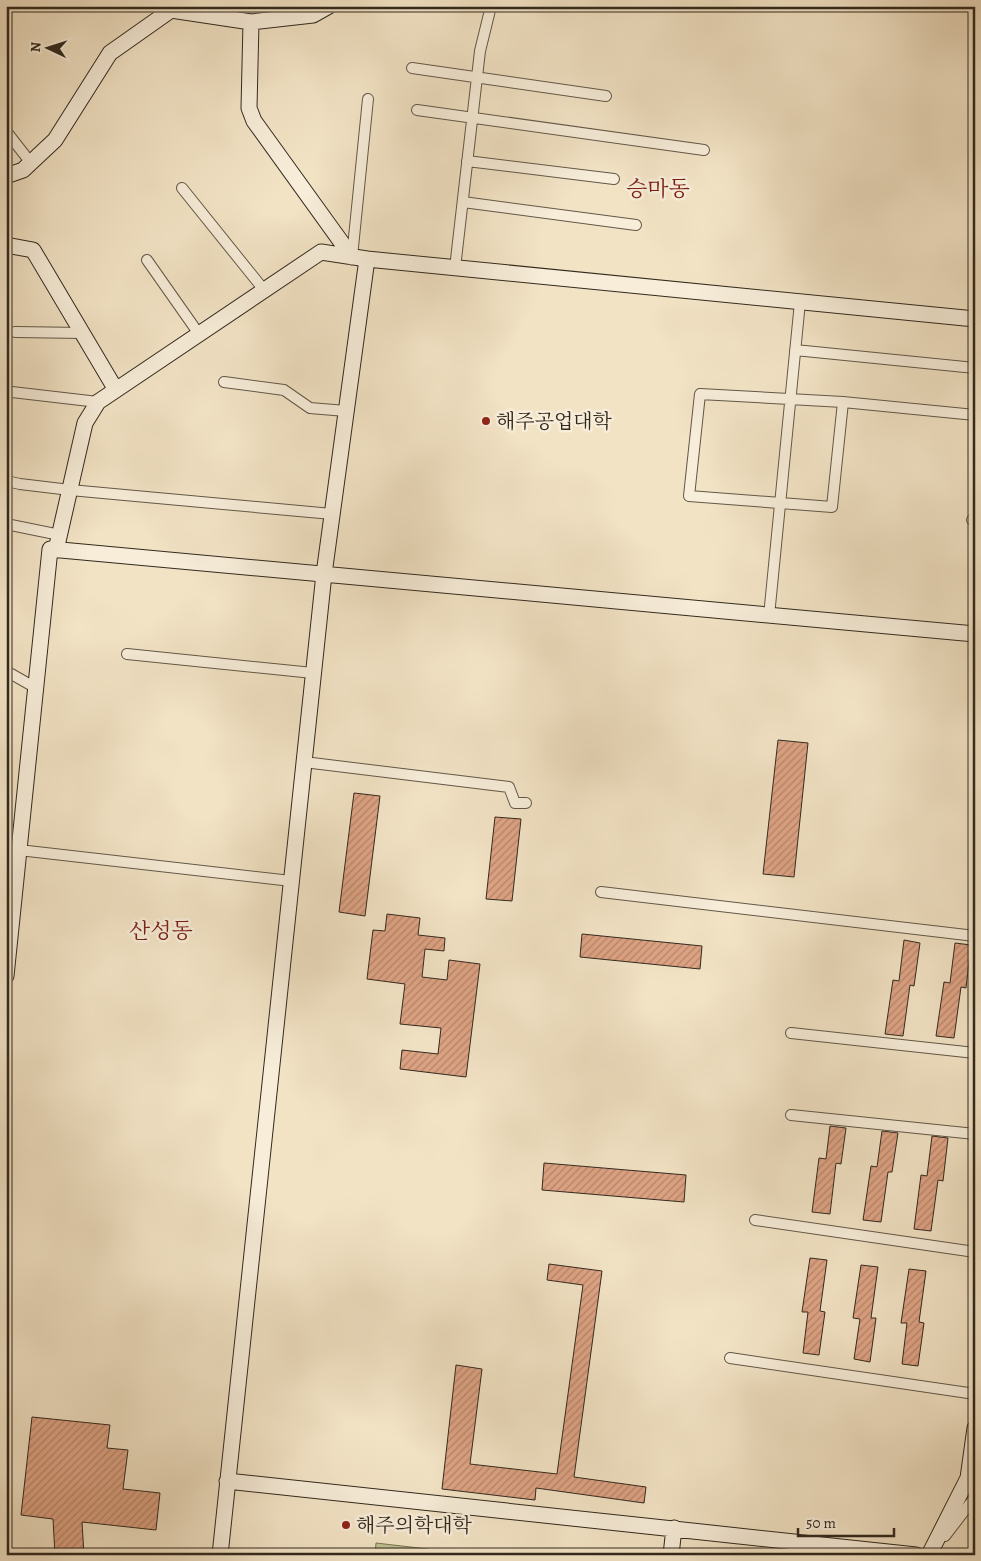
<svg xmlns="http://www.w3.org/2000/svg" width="981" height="1561" font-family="Alegreya,'Noto Serif KR',serif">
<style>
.pitch{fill:#bfc291;stroke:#787658}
.building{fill:url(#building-hatch);stroke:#32291e}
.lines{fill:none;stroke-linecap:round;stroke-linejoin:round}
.street-casing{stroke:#625848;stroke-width:12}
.secondary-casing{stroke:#32291e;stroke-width:17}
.street{stroke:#f7edd9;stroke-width:10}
.secondary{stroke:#f7edd9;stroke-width:15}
.poi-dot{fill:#8f2418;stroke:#f7edd9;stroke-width:2}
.labels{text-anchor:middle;stroke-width:5;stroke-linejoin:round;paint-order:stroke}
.poi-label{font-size:20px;fill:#32291e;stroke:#f7edd9;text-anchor:start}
.quarter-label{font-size:22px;fill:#7a1f14;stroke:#f7edd9}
</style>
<defs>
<pattern id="building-hatch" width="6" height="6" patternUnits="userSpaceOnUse" patternTransform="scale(1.25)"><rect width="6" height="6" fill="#dfa485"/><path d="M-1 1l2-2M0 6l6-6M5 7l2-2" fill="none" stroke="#b5866c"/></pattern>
</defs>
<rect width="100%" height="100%" fill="#f2e3c5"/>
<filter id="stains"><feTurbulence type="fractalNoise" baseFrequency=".004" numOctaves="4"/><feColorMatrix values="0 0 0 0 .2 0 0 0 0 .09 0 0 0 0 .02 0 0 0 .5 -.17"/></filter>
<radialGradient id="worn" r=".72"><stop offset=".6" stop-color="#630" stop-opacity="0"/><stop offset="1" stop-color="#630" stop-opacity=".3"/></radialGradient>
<path class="pitch" d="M376,1543L479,1555H375Z"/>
<path class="building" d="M778,740L808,743L794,877L763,874Z
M354,793L380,796L365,916L339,912Z
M495,817L521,819L512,901L486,899Z
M387,914L420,918L418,935L445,938L444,951L425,949L422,977L447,980L449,960L480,964L466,1077L400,1069L402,1050L438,1054L441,1028L400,1024L405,984L367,979L373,930L385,931Z
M582,934L702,946L700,969L580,957Z
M904,940L920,943L914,986L910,985L903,1036L885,1034L893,980L899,981Z
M955,943L971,945L966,988L961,987L954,1038L936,1036L944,982L950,983Z
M830,1126L846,1128L841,1164L836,1163L830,1214L812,1212L819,1158L826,1159Z
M882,1131L898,1133L892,1172H888L881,1222L863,1220L871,1166L877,1167Z
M932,1136L948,1138L943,1181L938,1180L931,1231L914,1229L921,1175L927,1176Z
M544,1163L686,1175L684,1202L542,1190Z
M810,1258L827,1260L820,1311L825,1312L819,1355L803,1353L808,1312H802Z
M549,1264L602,1271L574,1477L646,1487L644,1503L536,1488L535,1500L442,1489L456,1365L482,1369L470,1464L557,1474L583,1285L547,1280Z
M861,1265L878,1267L871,1318H876L870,1362L854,1359L860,1319L853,1318Z
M909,1269L926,1271L919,1322L924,1323L918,1366L902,1364L907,1323H901Z
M32,1417L110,1425L107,1448L128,1450L123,1489L160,1493L156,1530L82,1522L84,1555H55L53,1519L21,1515Z"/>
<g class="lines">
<g class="street-casing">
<path id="street" d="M412,68L606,96
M417,110L704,150
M6,131L31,163
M467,161L614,179
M182,188L264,290
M463,202L636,225
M352,257L368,99
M147,260L199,334
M455,268L480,51L491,6
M15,332L83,333
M795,350L975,368
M224,382L284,390L310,408L346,411
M12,392L98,402
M843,402L700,394L689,496L832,507L843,402L975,415
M6,481L20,484L70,490L332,514
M972,520L975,516
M6,524L60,535
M769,616L800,302
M127,654L313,673
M6,671L36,688
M304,762L509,787L515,803H526
M19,850L291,881
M601,892L975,936
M791,1033L975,1053
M791,1115L975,1134
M755,1220L975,1252
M730,1358L975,1394
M945,1536L975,1497"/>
</g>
<g class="secondary-casing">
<path id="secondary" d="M251,22L249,108L254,121L352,257
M6,176L23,170L55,140L110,53L171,10L251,22L313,15L329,6
M6,245L33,250L116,390
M56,550L85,423L98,402L321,252L367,259
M6,976L50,549L975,634
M227,1481L916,1555
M220,1555L324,574L367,259L975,319
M671,1555L674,1528
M929,1555L968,1478L975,1428"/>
</g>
<use href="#street" class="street"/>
<use href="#secondary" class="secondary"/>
</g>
<g class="poi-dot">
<circle cx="486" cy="421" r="5"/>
<circle cx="346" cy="1525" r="5"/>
</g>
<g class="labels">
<g class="poi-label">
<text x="496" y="428">해주공업대학</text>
<text x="356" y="1532">해주의학대학</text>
</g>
<g class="quarter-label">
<text x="658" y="196">승마동</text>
<text x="161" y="938">산성동</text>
</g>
</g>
<rect width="981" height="1561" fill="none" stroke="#f2e3c5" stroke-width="25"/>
<rect x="8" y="8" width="966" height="1546" fill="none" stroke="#32291e" stroke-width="2.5"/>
<rect x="12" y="12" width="956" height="1536" fill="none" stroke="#32291e"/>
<g transform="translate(48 48) rotate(274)" stroke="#f7edd9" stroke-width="4" paint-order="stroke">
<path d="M0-4L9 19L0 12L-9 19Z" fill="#32291e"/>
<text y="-8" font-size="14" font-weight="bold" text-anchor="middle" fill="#32291e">N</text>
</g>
<path d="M798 1528v8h96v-8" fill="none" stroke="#32291e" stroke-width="2.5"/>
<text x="806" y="1528" font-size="15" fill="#32291e" stroke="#f7edd9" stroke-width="4" paint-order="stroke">50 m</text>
<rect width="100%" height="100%" filter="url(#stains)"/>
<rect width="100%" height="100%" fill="url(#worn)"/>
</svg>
